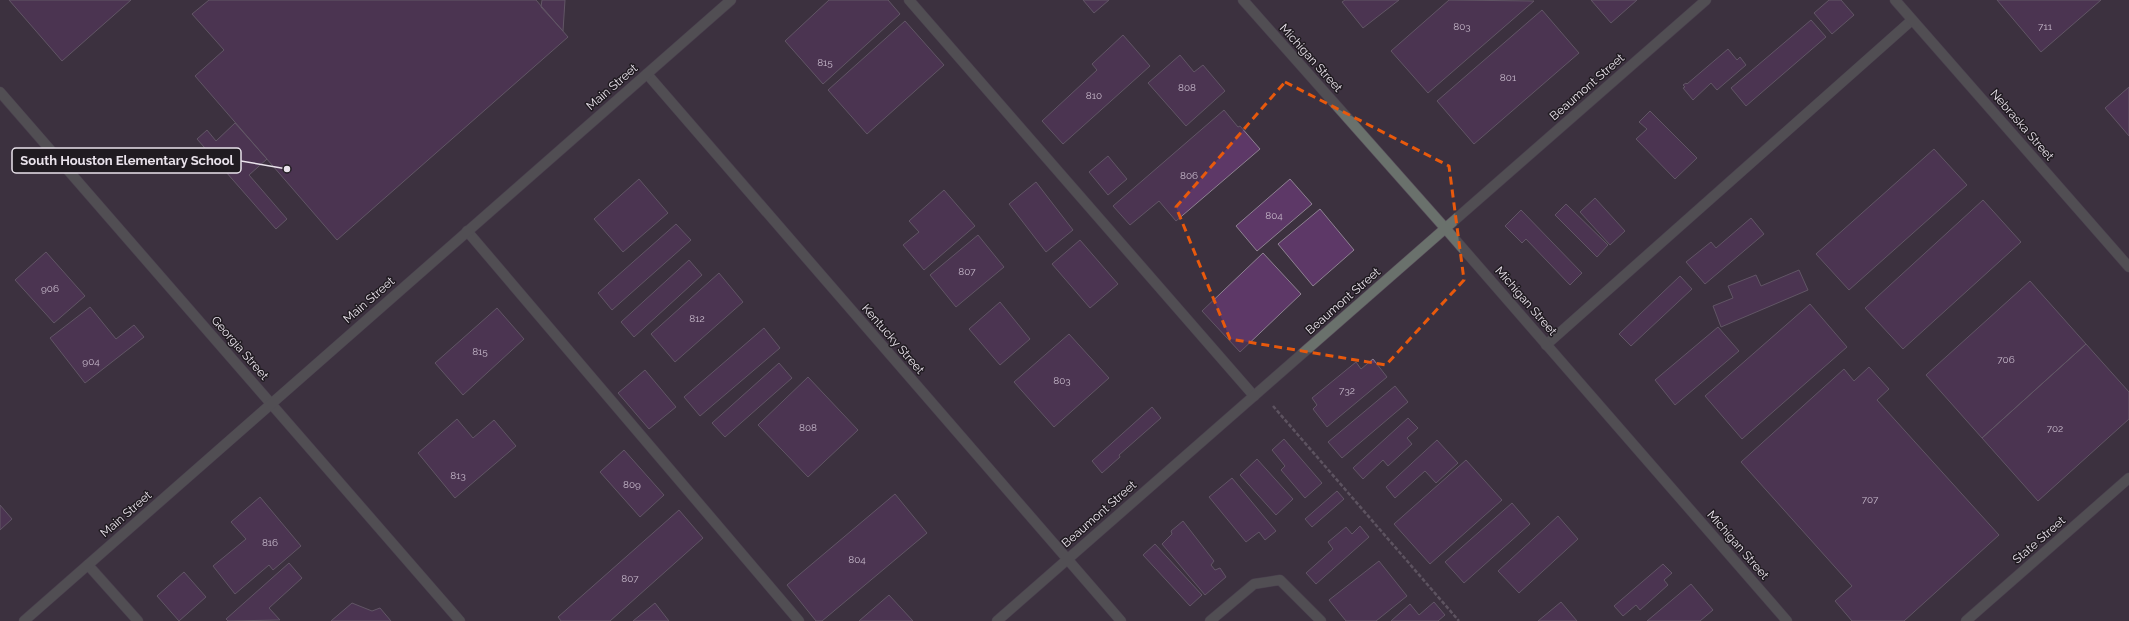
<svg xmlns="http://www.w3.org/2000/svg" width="2129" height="621" font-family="Raleway,sans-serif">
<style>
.building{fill:#5d3867;stroke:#8e8192}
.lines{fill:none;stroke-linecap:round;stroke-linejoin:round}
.service-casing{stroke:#584d5b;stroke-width:11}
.minor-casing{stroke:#584d5b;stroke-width:11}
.tertiary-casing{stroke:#584d5b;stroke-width:11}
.path{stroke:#867c88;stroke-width:2.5;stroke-dasharray:4 2;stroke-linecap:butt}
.service{stroke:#6a716c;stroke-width:10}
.minor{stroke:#6a716c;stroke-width:10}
.tertiary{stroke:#6a716c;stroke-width:10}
.marked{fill:none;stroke:#e8590c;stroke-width:3;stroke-dasharray:8 5;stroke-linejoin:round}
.labels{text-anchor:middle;stroke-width:3;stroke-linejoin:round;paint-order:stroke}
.number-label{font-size:10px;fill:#c6b8ca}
.street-label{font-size:12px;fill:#e9e2eb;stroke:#201b21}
.leader{fill:none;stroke:#e9e2eb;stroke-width:1.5}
.callout-dot{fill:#e9e2eb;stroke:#201b21;stroke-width:1.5}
.callout{fill:#201b21;stroke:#e9e2eb;stroke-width:1.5}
.callout-label{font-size:13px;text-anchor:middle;font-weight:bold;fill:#e9e2eb}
</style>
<rect width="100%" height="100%" fill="#3c313f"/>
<path class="building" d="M9,0H131L62,61Z
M209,0H536L568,37L337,240L195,76L224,50L192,14Z
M542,0H565L563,31L541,7Z
M829,0H888L900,14L823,84L785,41Z
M1083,0H1109L1094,13Z
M1345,0H1399L1363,28L1342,2Z
M1449,0L1534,1L1428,93L1391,51Z
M1591,0H1637L1611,23Z
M1829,0H1841L1854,15L1832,34L1814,13Z
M1997,0H2101L2041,52Z
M1542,10L1579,53L1474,144L1437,101Z
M1811,20L1826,37L1746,106L1731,88Z
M905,21L944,65L867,134L828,90Z
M1123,35L1150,66L1063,144L1042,121L1097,70L1092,64Z
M1728,49L1737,60L1740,57L1746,65L1717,90L1711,83L1693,100L1683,88L1685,87L1683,85L1686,83L1687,84Z
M1180,55L1194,72L1203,65L1225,91L1186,126L1148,83Z
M2129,87V136L2105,108Z
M1224,110L1238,127L1240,126L1260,149L1176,221L1159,201L1130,225L1113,206Z
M1650,111L1697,158L1675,179L1636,139L1647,129L1639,122Z
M235,123L267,159L249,175L287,219L276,229L197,139L207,130L216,141Z
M1934,149L1967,185L1849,290L1816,254Z
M1108,156L1127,179L1108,195L1089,172Z
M639,179L668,213L623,252L594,219Z
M1290,179L1312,204L1257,251L1236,226Z
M1036,182L1073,230L1046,252L1009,204Z
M944,190L975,226L924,270L903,245L919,232L909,221Z
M1595,198L1625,231L1610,245L1580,212Z
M1983,200L2021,242L1903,349L1865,308Z
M1566,204L1608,245L1597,257L1555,215Z
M1320,209L1354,250L1313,286L1278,244Z
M1521,210L1582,273L1570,285L1526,239L1522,243L1505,226Z
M1751,218L1764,234L1705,284L1686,262L1711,242L1716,248Z
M676,224L691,240L612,310L598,293Z
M978,235L1004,267L956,307L930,275Z
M1080,240L1118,284L1090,308L1052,264Z
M46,252L85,296L54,323L15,280Z
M1263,253L1301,294L1240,352L1202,311Z
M689,260L702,275L634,337L621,322Z
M1799,270L1808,290L1721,327L1713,306L1733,298L1728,286L1756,275L1761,286Z
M719,273L743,302L675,362L651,334Z
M1680,276L1692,289L1631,346L1619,334Z
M2030,281L2086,344L1982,438L1926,375Z
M1000,302L1030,339L1000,365L969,329Z
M1810,304L1847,347L1742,439L1705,396Z
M90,307L116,339L134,325L144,337L85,383L50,338Z
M497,308L524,339L463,395L435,363Z
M1718,327L1739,351L1675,405L1655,380Z
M764,328L780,348L700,416L684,397Z
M1069,334L1109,378L1054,427L1014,382Z
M2086,344L2129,392V419L2038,501L1982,438Z
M1373,359L1387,377L1327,427L1313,409L1317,405L1312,398L1356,362L1361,369Z
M779,363L792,378L725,437L712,423Z
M1869,367L1889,389L1877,400L1999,535L1904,621H1852L1835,601L1852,586L1741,462L1844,369L1854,381Z
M645,370L676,407L649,429L618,393Z
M808,377L858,430L808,477L758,425Z
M1395,386L1408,402L1342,458L1328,442Z
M1152,407L1161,418L1119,455L1120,457L1102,473L1092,461Z
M1408,418L1418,428L1407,438L1412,444L1388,466L1383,460L1363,479L1353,468Z
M457,419L473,438L494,420L516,446L455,498L418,453Z
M1284,439L1322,483L1305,498L1281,470L1285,466L1272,450Z
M1437,440L1458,463L1436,483L1425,471L1395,498L1386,487Z
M624,450L664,495L640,517L600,472Z
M1257,459L1293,499L1276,515L1240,475Z
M1466,460L1502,500L1430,564L1394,524Z
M1232,478L1276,531L1265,540L1259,532L1246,542L1209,497Z
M1337,491L1344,499L1312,527L1305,519Z
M895,494L927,533L822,621H816L787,585Z
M260,497L301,546L273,570L269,565L235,594L213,566L246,539L231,522Z
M1512,503L1530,524L1464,583L1445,562Z
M0,505L12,519L0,530Z
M679,510L703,538L610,621H561L558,617Z
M1558,516L1578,539L1519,593L1498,571Z
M1183,521L1214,561L1211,565L1215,570L1220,568L1226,577L1205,595L1162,544L1172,534L1171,531Z
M1360,526L1369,537L1316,584L1306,573L1333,549L1328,542L1346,527L1352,534Z
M1155,544L1202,595L1190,606L1143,555Z
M1379,561L1407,596L1376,621H1346L1329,600Z
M289,563L302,578L269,608L280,620L228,621L226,619Z
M1663,564L1672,573L1664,580L1668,585L1640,610L1636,605L1623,616L1614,606Z
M184,572L206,597L179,621L157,596Z
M1691,584L1713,610L1700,621H1647Z
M889,595L913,621H859Z
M1434,602L1445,615L1438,621H1391L1410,604L1419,615Z
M1561,602L1577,621H1538Z
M352,603L372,611L380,608L391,621H331Z
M655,603L669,621H633Z"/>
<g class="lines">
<g class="service-casing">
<path id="service" d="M909,0L1254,396
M467,231L799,621
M1546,345L1912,20
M88,565L138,621
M1210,621L1254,584L1280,580L1321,621"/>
</g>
<g class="minor-casing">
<path id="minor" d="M1243,0L1445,228L1787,621
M1895,0L2129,267
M647,74L1121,621
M0,92L460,621
M997,621L1706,0
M1966,621L2129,478"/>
</g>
<g class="tertiary-casing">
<path id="tertiary" d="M24,621L731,0"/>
</g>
<path class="path" d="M1273,406L1459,621"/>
<use href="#service" class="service"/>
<use href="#minor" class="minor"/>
<use href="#tertiary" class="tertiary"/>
</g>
<path d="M0 0H2129V621H0ZM1285,82L1449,166L1464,280L1386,365L1230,339L1176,207Z" fill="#3c313f" fill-opacity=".55" fill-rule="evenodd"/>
<path class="marked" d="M1285,82L1449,166L1464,280L1386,365L1230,339L1176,207Z"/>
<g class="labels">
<g class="number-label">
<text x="1462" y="30">803</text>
<text x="2045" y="30">711</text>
<text x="825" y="66">815</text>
<text x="1508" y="81">801</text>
<text x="1187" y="91">808</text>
<text x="1094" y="99">810</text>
<text x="1189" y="179">806</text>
<text x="1274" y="219">804</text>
<text x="967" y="275">807</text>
<text x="50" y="292">906</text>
<text x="697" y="322">812</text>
<text x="480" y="355">815</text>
<text x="2006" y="363">706</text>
<text x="91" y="365">904</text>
<text x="1062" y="384">803</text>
<text x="1347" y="394">732</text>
<text x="808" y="431">808</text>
<text x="2055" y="432">702</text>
<text x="458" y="479">813</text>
<text x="632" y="488">809</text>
<text x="1870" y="503">707</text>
<text x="270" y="546">816</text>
<text x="857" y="563">804</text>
<text x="630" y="582">807</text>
</g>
<g class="street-label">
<text transform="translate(1311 58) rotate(48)" y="4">Michigan Street</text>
<text transform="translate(612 87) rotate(-41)" y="4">Main Street</text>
<text transform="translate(1587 87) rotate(-41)" y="4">Beaumont Street</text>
<text transform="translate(2022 125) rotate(49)" y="4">Nebraska Street</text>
<text transform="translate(369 300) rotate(-41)" y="4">Main Street</text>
<text transform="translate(1343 301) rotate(-41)" y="4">Beaumont Street</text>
<text transform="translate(1526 301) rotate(49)" y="4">Michigan Street</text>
<text transform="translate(893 339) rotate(49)" y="4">Kentucky Street</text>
<text transform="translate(240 348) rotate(49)" y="4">Georgia Street</text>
<text transform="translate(126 514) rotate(-41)" y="4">Main Street</text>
<text transform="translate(1099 514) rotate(-41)" y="4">Beaumont Street</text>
<text transform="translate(2039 540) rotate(-41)" y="4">State Street</text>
<text transform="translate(1738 545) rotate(49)" y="4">Michigan Street</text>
</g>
</g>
<path class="leader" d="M287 169L241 161"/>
<circle class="callout-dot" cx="287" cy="169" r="4"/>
<rect class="callout" x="12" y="148" width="229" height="25" rx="4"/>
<g class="callout-label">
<text x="127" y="165">South Houston Elementary School</text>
</g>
</svg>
